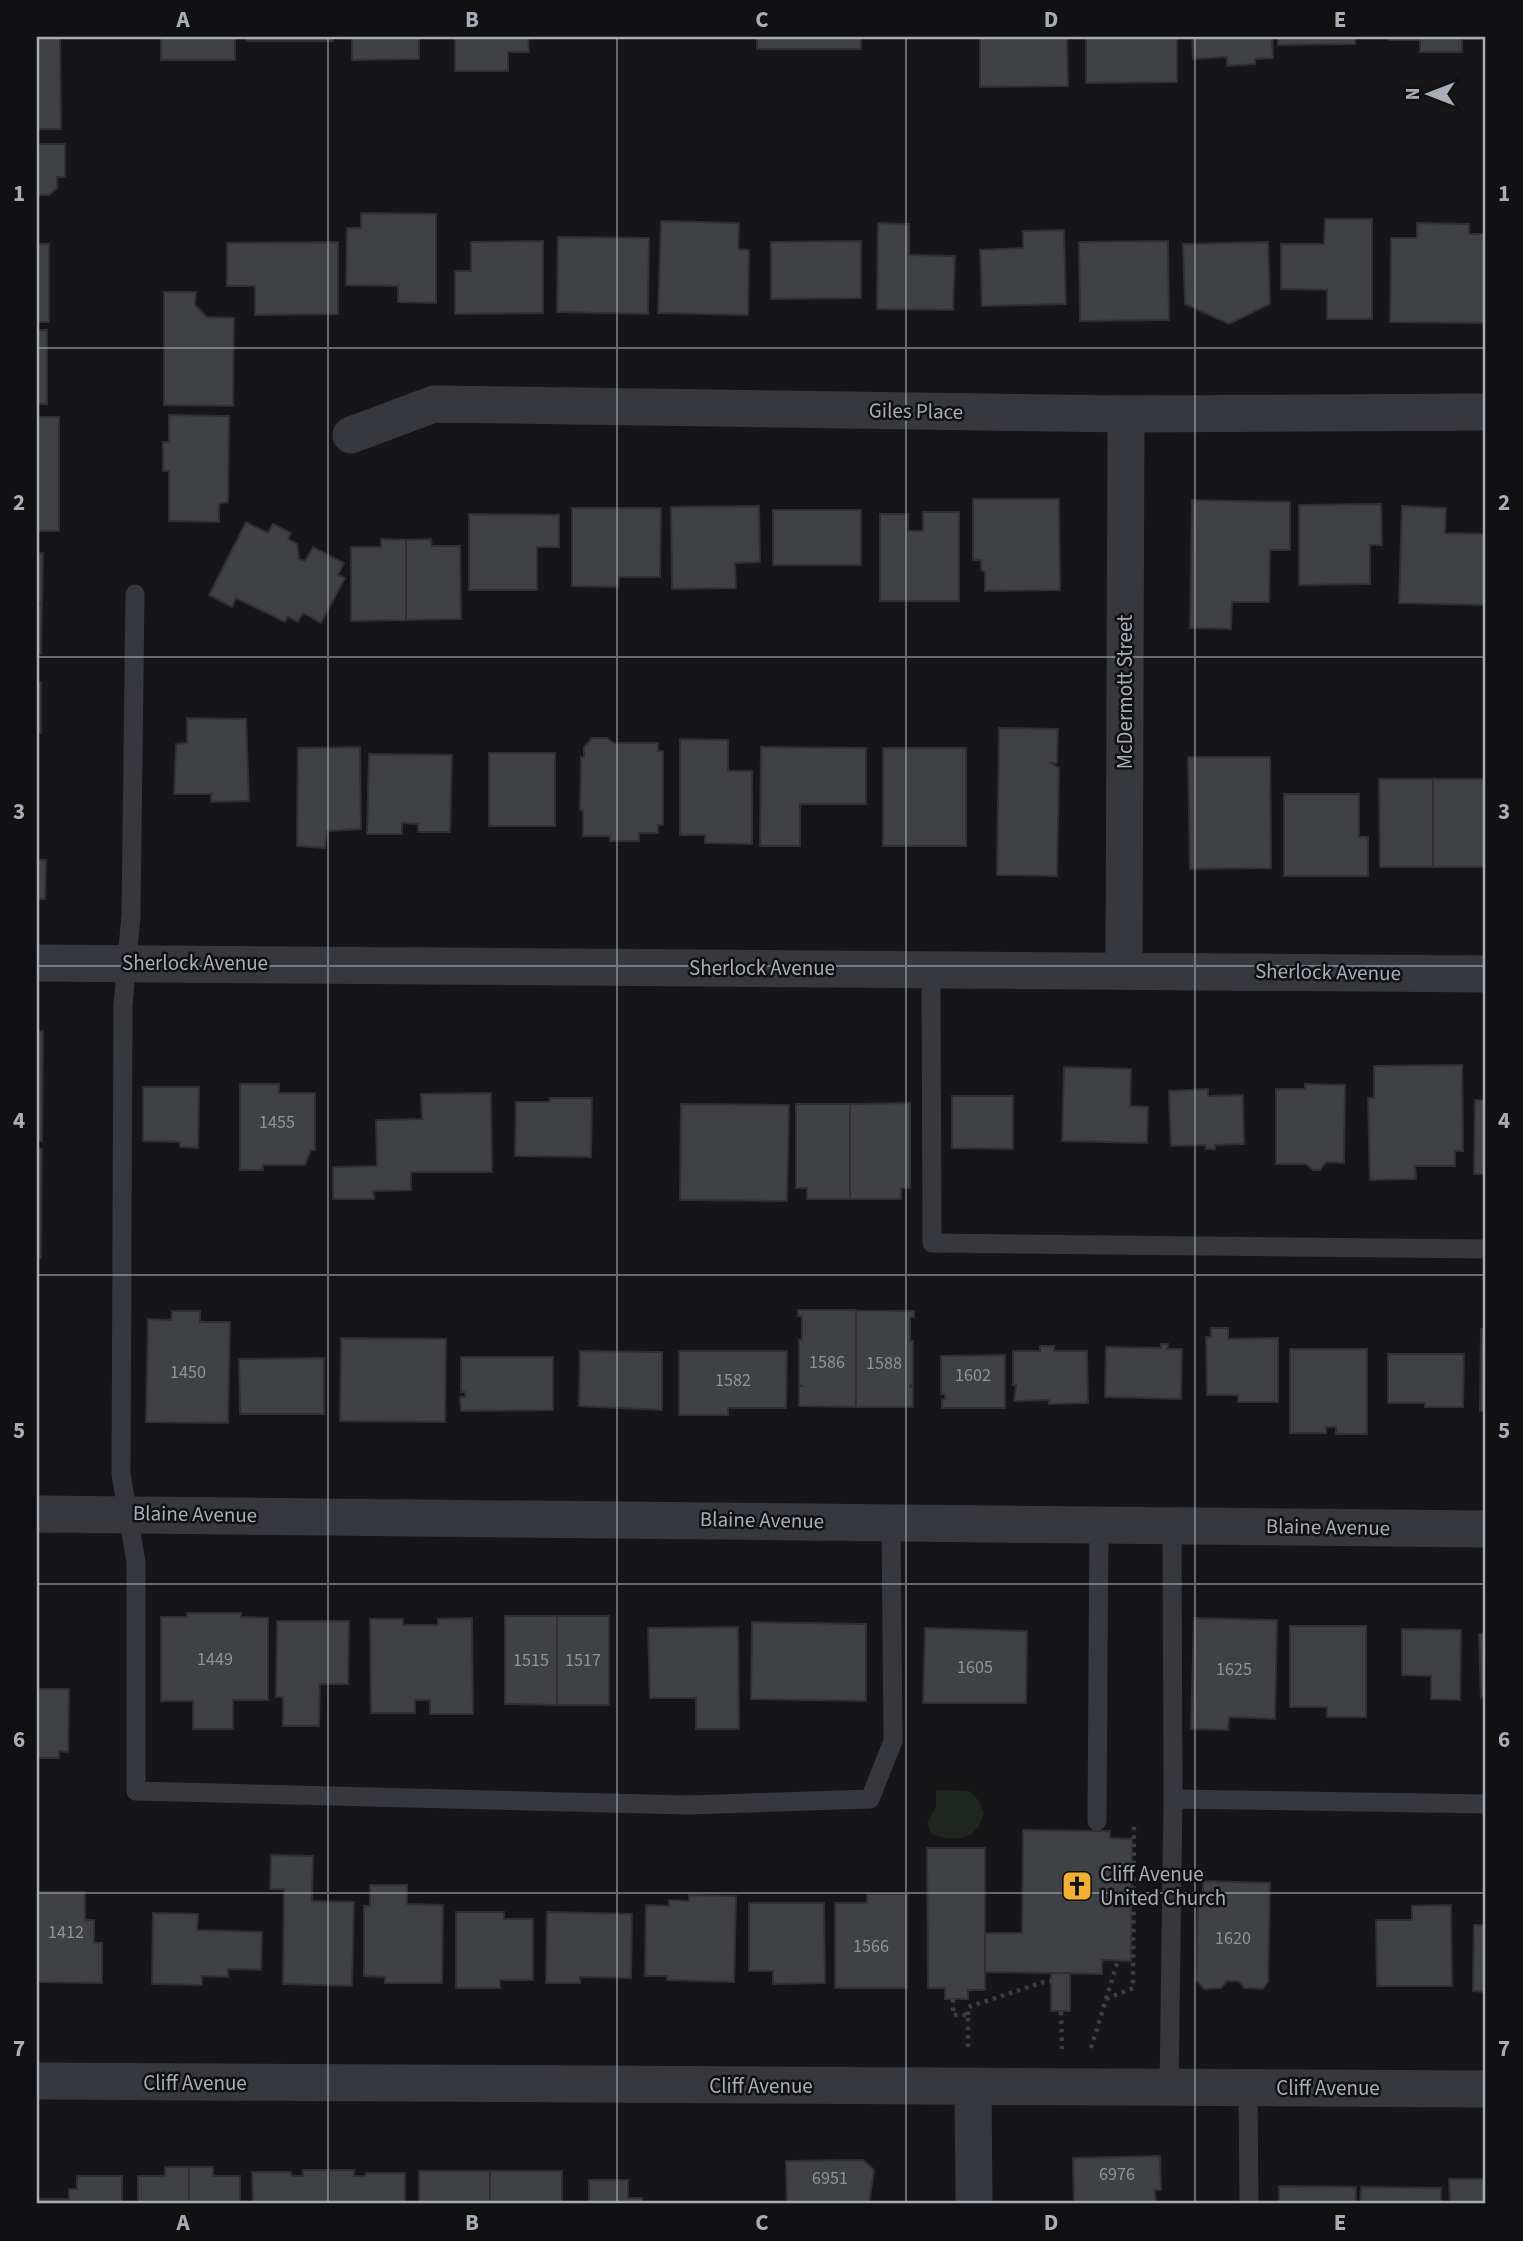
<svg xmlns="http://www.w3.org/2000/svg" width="1523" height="2241" font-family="'Source Sans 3',sans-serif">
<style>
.green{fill:#1e261f}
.building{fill:#404145;stroke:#303034;stroke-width:2}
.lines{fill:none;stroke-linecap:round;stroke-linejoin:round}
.path{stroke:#3d3f44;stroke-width:4.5;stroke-dasharray:3.5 5;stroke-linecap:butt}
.service{stroke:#37383d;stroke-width:19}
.minor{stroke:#37383d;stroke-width:37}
.grid{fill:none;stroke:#a8adb8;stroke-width:2;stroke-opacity:0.55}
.labels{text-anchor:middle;stroke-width:5;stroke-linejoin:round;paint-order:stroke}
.number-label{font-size:18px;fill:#8e929b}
.street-label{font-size:21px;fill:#a8adb8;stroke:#111113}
.poi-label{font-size:21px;fill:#a8adb8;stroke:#111113;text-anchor:start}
.neatline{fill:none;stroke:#a8adb8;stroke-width:2.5}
.grid-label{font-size:23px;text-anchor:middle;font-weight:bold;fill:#a8adb8}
</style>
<rect width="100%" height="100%" fill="#161618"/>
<path class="green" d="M936,1790L969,1791L979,1801L984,1813C976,1842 958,1841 932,1835L927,1823L936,1806Z"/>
<path class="building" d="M161,37H235V60H161Z
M247,37H333V41H247Z
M352,37H419V59L352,60Z
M455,37H528L529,52H508V71H455Z
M757,37H861V49H757Z
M980,37H1067L1068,86L980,87Z
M1086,37H1177V82L1086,83Z
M1192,37H1272L1273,58L1255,59V64L1227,66V57L1193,59Z
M1278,37H1355V44L1278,45Z
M1390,37H1486V39H1462V52H1420V40H1390Z
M37,38H60L61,129H37Z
M37,144H65V177H57V188L49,195H40L37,198Z
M361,213L436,214V303L398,302V286L346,285L347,228H361Z
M1325,219H1372V319H1327V290L1281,289V244H1324Z
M661,221L739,223L738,249L749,250L748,315L658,313Z
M878,223L909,224V255L955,256L953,310L877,309Z
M1417,223L1469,224V234H1486V323L1390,322L1391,238H1417Z
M1064,230L1066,304L982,306L980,250L1023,248V231Z
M558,237L649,238L648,314L557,312Z
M543,241V313L455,314V271H471V242Z
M861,241V298L771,299V242Z
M1168,241L1169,320L1080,321L1079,242Z
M338,242V314L255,315V286H227V243Z
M1268,242L1270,304L1229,324L1185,304L1183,244Z
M37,244H49V322H37Z
M164,292H196L195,305L207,317L234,318L233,406L164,405Z
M37,330H47V404H37Z
M169,415L229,416L228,502L219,504V522L169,521V471H163V442H169Z
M37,417H59V531H37Z
M973,499H1059L1060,590L985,591V572L981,570V560H973Z
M1192,500L1290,502V550H1270L1269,602H1232L1231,629L1190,628Z
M1381,504L1382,545H1370V584L1299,585V505Z
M759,506L760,562L735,563L736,588L672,589L671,507Z
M1402,506L1446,508L1445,533L1486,534V605L1399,603Z
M572,508H661L660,577H619L618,587L572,586Z
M773,510H861V565H773Z
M923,512H959V601H880V514H908V531H923Z
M469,514L559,515V547H537V590H469Z
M246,522L268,533L273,524L291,533L288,539L297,544L299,559L305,561L313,547L344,563L338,575L345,578L321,623L303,613L298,622L288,617L285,622L236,598L232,607L209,595Z
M381,539L406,540V620L351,621V547H381Z
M431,539L432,546H460L461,619L406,620V540Z
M37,553H43L42,604H37Z
M37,604H42L41,654H37Z
M37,682H41V733H37Z
M187,718L246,719L249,801L211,802V794H174L176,744L187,743Z
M999,728L1058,729L1057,763H1051L1059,768L1057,876L997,875Z
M592,738H607L614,743H658V751H663V825H658V833H639V841H610V836H583V810H580L581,757H584V747Z
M680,739L728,740V771H752V844L705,843V835H680Z
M360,747L361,829L327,831L325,848L297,846L298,748Z
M761,747L866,748V804H800V846H760Z
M883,748H966V846H883Z
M489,753H555V826H489Z
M369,754L452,755L450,832H418V824L402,823V834H367Z
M1188,757H1270L1271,868L1190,869Z
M1379,779H1433V867H1380Z
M1433,779H1485V867H1433Z
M1284,794H1359V837H1368V876H1284Z
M37,860H46L45,899H37Z
M37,1031H43L42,1141H37Z
M1462,1065L1463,1151H1455V1166H1415L1416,1179L1370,1180L1368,1098H1374V1066Z
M1064,1067L1131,1069L1130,1106L1148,1107L1147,1143L1062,1141Z
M240,1084H279V1093H315V1150H311L305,1165H263V1170H240Z
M1305,1084L1345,1085L1344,1163L1326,1162L1320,1170H1313L1306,1164H1276V1089H1305Z
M143,1087H199L198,1148L180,1147V1142L143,1141Z
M1208,1089V1096L1243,1095L1244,1144L1215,1145V1149H1206V1145L1171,1146L1169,1091Z
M491,1093L492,1172H411V1190L373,1191L374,1199H333V1167L377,1166L376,1120L422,1119L421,1094Z
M952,1096H1013V1149L952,1148Z
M550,1098H592L591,1157L515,1156L516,1102H549Z
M1475,1100H1486V1174H1474Z
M910,1103V1188H901V1199H850V1104Z
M681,1104L789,1105L787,1201L680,1200Z
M796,1104H850V1199H807V1188H796Z
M37,1149H42L41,1258H37Z
M798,1310H856V1407L799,1406V1386H802L799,1384V1340H802V1316H798Z
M856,1310L914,1311V1317H910V1341H913V1385H910V1387H913V1407H856Z
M172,1311H200V1322H230L228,1423L146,1422L148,1319L171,1320Z
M1211,1328H1228V1339L1278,1338V1402H1238V1395H1207L1206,1337H1211Z
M1481,1329H1486V1411H1480Z
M341,1338L446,1339L445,1422L340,1421Z
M1161,1344H1168L1167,1349H1182L1181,1399L1105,1397L1106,1347L1161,1348Z
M1040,1346H1054V1351H1087L1088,1403L1049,1404V1400L1014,1401L1016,1385H1013V1351H1040Z
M1290,1349H1367V1434H1336V1427H1326V1433H1290Z
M580,1351L662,1352V1410L579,1406Z
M679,1351H787L786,1408H728V1415H679Z
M1388,1354H1464L1463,1407H1425V1403H1388Z
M1005,1355V1408H942V1399H945V1394H941V1356Z
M461,1357H553V1410L461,1411L460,1397H465V1392H461Z
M324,1358V1414H240L239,1359Z
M187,1613H241V1617L268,1618V1700H233V1729H193V1701H161V1617H187Z
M505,1616H557V1705L505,1704Z
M557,1616H609V1705H557Z
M472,1618L473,1714H430V1700H415V1713H371L370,1619H403V1625H438V1619Z
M1194,1618L1277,1620L1275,1719L1229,1717L1228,1730L1191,1729Z
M277,1621H349L348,1684H320L319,1726H283V1697H276Z
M752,1622L866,1624V1701L751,1699Z
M1290,1626H1366V1717H1327V1707H1290Z
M738,1627L739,1729H696V1698H650L648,1628Z
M925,1628L1027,1631L1026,1703H923Z
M1402,1629L1461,1630L1460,1700L1431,1699V1676L1402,1675Z
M1486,1633V1697L1481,1698L1479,1634Z
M37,1689H69L68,1752L59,1751V1758H37Z
M1023,1830L1110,1831V1838L1132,1839L1131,1961L1102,1960V1974L985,1972V1933H1022Z
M927,1848H985V1990H968V1999H945V1988H928Z
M271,1855L313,1856L312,1901L354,1902L352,1986L283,1984L284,1889H270Z
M1203,1881L1270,1883L1268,1982L1263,1989L1244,1988L1239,1981H1227L1221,1988L1204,1989L1196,1980L1198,1896H1203Z
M370,1885H407V1904L443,1905L442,1983H385V1977L364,1976V1906H370Z
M37,1892H85V1920H94V1943H102V1983L37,1982Z
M867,1894H907V1988H835V1903H867Z
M689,1895L736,1896L734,1982L667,1980V1976H645L646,1905L669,1906V1900L689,1901Z
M749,1903H824L825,1983L773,1984V1971H749Z
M1451,1905L1452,1986H1377L1376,1920H1412V1906Z
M456,1912H504V1919H533V1980H500V1988H456Z
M547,1912L632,1914L631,1978L580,1977V1983H546Z
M153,1913L198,1914L197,1930L262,1932L261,1970L228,1969V1977L202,1976V1985L152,1984Z
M1474,1925H1486V1992L1473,1991Z
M1051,1973H1070V2011H1051Z
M1160,2156L1161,2190H1155L1156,2204H1074L1073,2158Z
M863,2160L874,2170L869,2204H787L786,2161Z
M165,2167H189V2204H138V2176H165Z
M189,2167H213V2176H240V2204H189Z
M303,2170H329V2204H253L252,2172H291L292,2176H303Z
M329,2170H354V2176H365L366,2173H405V2204H329Z
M419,2171H490V2204H419Z
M490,2171H562V2204H490Z
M77,2176H122V2204H40V2199H69V2189H77Z
M1449,2179H1486V2204H1450Z
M589,2180H628V2198H642V2204H589Z
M1279,2186L1356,2187V2204H1279Z
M1361,2187L1441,2188V2204H1360Z"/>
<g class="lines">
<path class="path" d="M953,1999V2015H968V2049
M1106,1999L1133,1988L1134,1824
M968,2015V2007L1044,1982L1060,1980L1062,2049
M1091,2048L1118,1960"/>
<path class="service" d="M135,594L131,915L123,1005L121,1474L136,1562V1791L688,1805L870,1799L893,1741L891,1522
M931,969L932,1243L1486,1249
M1172,1525L1173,1799
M1097,1821L1099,1524
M1169,2088L1173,1799L1486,1804
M1248,2088L1249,2204"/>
<path class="minor" d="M351,435L434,404L1126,414L1486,412
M37,963L1486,974
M1124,970L1126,414
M37,1514L1486,1529
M37,2081L1486,2089
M973,2087L974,2204"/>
</g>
<path class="grid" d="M328,37V2204M617,37V2204M906,37V2204M1195,37V2204M37,348H1486M37,657H1486M37,966H1486M37,1275H1486M37,1584H1486M37,1893H1486"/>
<defs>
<g id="church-square" transform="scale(1.575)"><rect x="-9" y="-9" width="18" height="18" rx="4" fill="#f2b134" stroke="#111113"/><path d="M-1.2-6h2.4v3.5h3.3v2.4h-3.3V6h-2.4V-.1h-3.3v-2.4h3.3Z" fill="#111"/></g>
</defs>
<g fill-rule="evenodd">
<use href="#church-square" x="1077" y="1886"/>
</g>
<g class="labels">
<g class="number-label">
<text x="277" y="1128">1455</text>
<text x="827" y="1368">1586</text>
<text x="884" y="1369">1588</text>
<text x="188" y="1378">1450</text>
<text x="973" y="1381">1602</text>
<text x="733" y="1386">1582</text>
<text x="215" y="1665">1449</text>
<text x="531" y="1666">1515</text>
<text x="583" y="1666">1517</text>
<text x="975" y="1673">1605</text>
<text x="1234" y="1675">1625</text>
<text x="66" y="1938">1412</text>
<text x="1233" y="1944">1620</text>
<text x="871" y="1952">1566</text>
<text x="1117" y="2180">6976</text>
<text x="830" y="2184">6951</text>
</g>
<g class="street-label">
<text transform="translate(916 411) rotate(1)" y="7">Giles Place</text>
<text transform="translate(1125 692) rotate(-90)" y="7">McDermott Street</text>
<text x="195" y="970">Sherlock Avenue</text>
<text x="762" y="975">Sherlock Avenue</text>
<text transform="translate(1328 972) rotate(1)" y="7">Sherlock Avenue</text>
<text transform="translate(195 1514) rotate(1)" y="7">Blaine Avenue</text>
<text transform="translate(762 1520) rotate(1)" y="7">Blaine Avenue</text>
<text transform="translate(1328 1527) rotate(1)" y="7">Blaine Avenue</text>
<text x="195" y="2090">Cliff Avenue</text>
<text x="761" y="2093">Cliff Avenue</text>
<text x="1328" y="2095">Cliff Avenue</text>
</g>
<g class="poi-label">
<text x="1100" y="1881">Cliff Avenue<tspan x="1100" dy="24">United Church</tspan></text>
</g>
</g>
<rect width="1523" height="2241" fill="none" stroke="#111113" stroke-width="77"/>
<g transform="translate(1429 94) rotate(270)" stroke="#111113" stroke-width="5" paint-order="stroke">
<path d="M0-5L12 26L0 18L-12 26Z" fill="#a8adb8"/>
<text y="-10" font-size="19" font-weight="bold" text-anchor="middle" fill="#a8adb8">N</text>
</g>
<rect x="38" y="38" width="1446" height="2164" class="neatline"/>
<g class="grid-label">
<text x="183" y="27">A</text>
<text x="472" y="27">B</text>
<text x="762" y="27">C</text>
<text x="1051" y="27">D</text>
<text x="1340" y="27">E</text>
<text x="19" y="201">1</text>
<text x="1504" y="201">1</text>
<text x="19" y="510">2</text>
<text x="1504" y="510">2</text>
<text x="19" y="819">3</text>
<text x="1504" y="819">3</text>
<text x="19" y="1128">4</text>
<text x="1504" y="1128">4</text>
<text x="19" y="1438">5</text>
<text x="1504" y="1438">5</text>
<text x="19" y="1747">6</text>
<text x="1504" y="1747">6</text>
<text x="19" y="2056">7</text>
<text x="1504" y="2056">7</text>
<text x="183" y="2230">A</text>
<text x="472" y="2230">B</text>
<text x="762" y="2230">C</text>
<text x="1051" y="2230">D</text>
<text x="1340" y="2230">E</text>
</g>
</svg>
